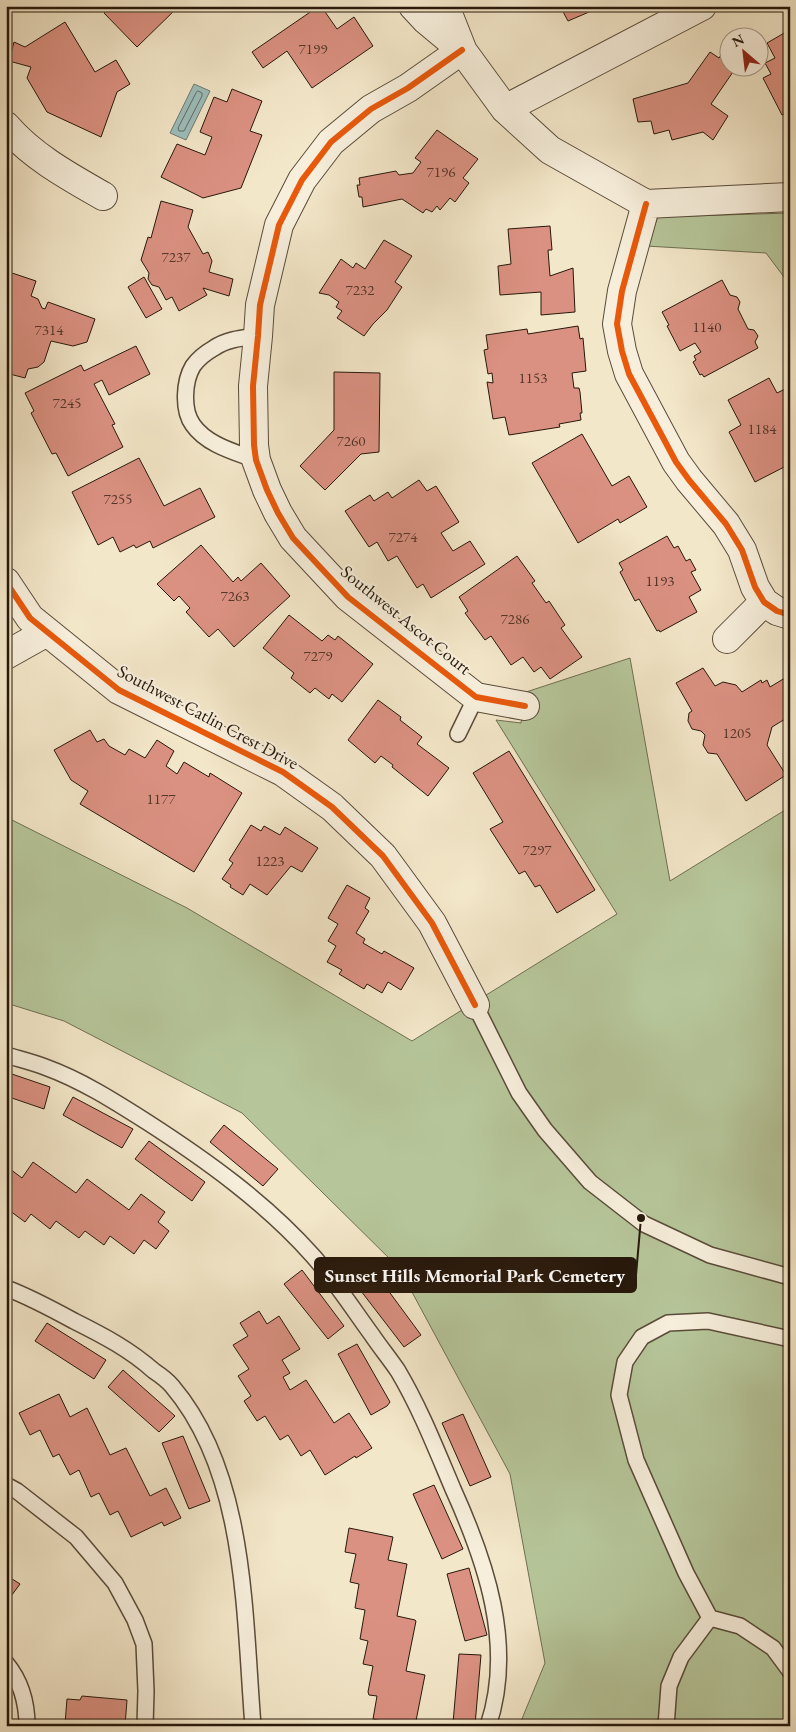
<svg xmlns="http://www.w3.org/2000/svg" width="796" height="1732" font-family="'EB Garamond',serif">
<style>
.green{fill:#b6c69a;stroke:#6e6f52}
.water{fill:#9dbfbc;stroke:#6e7c75}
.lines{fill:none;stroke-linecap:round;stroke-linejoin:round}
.shore{stroke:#626c64;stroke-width:1}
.building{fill:#db9182;stroke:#27180b}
.lane-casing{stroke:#5a4c3a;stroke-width:18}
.street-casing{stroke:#5a4c3a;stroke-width:30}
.lane{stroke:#f7efdc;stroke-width:15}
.street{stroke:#f7efdc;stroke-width:28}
.cycleway-casing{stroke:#f7efdc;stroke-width:9}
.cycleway{stroke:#e8590c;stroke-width:6}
.labels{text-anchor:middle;stroke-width:4.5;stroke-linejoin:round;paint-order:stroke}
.number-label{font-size:15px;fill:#543629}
.street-label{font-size:18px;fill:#27180b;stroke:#f7efdc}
.leader{fill:none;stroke:#27180b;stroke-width:2}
.callout-dot{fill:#27180b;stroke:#f7efdc;stroke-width:2}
.callout{fill:#27180b;stroke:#27180b;stroke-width:2}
.callout-label{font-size:19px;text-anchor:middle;font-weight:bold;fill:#fff}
</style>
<rect width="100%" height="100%" fill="#f3e7c9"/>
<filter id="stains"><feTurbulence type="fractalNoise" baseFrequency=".004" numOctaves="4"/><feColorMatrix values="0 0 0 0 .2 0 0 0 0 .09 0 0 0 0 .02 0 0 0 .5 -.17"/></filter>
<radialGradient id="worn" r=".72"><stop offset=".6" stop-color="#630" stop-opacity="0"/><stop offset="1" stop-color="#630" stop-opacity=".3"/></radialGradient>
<path class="green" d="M790,213V285L766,253L646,246L658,217Z
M630,658L670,881L790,807V1726H519L545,1663L510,1474L399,1268L242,1113L64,1021L6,1003V817L187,908L412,1041L617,914L496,720L521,723L526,692Z"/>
<path class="water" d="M194,84L210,91L186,140L170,133Z"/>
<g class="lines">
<path class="shore" d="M198,91L202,93V96L184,131H179L178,128L196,93Z"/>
</g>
<path class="building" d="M111,6H179L137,47L104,13Z
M319,6H321L337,29L354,17L373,46L312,88L287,51L263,68L252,52Z
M560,6H596L595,7L596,9L568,21Z
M65,22L95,72L116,60L130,84L117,92L101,137L47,112L27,78L31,67L9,61L14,42L25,47Z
M786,32L787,34L790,32V111L782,115L763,78L771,74L765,63L775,58L767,43Z
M710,52L719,58L721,55L724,57L728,60L726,64L728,65V68L735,69L711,104L728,116L713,140L703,132L672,140L669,130L654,134L651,121L638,122L633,99L688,83Z
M232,89L262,101L250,131L262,135L241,188L203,198L161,177L177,144L205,155L212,137L200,132L214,97L227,102Z
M437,130L478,159L463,178L469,183L455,202L450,198L440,210L437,206L432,212L426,209L423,213L402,199L363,207L362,197H359L357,185H360L359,178L396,171L399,175L413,173L421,162L415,158Z
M161,201L193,210L188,227L203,254L208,252L212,261L209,272L233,279L229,296L203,288L207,295L179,311L172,297L166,300L159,287L152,285L148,279L149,273L141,260L148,237L151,238Z
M550,226L552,250H548L550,276L573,268L575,312L541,315V292L500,295L498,266L511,264L508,229Z
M384,240L412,256L395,282L402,287L387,310L373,324L364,336L337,318L342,311L336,307L339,302L329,295L319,293L341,259L353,268L356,263L365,269Z
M12,273L36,281L31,296L38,299L42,308L45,309L48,302L95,319L87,342L73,346L51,341L44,362L38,367L28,369L25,378L6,373V354L9,347L6,345V279L9,280Z
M144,277L162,309L146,318L128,287Z
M722,280L730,295L737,297L740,302L738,309L748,329L754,330L758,336L755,342L758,348L704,377L702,374L700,375L693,362L696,360L694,356L701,352L695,343L680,351L667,326L669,325L662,312Z
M578,326L580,339L583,338L586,371L572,373L574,388H579L580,392L582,413H580L581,420L559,424L560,427L509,435L505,417L493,419L487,382L493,383L492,373L488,374L484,350L488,349L486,335L527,329L528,334Z
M136,346L150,374L109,395L102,380L94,384L115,424L112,425L123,447L68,476L56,453L52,454L31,413L34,411L25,393L81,365L84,371Z
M334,372L380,373L379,452L361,454L325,490L300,466L334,430Z
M769,378L777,393L785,389L790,397V464L755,482L729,432L741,425L728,400Z
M582,434L612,486L629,476L647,507L620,523L618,519L578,543L532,463Z
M139,458L164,506L200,488L215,517L153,548L150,541L136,548L134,545L120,552L113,537L98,545L72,492Z
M419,480L427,491L436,486L459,522L441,533L453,551L470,541L485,564L431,598L423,584L417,588L397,556L388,561L377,542L369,547L345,511L370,495L374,501L388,492L392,498Z
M667,536L674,548L678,546L686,561L690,559L696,570L691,572L701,590L689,597L697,612L660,632L659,630L657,631L639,599L635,601L620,572L623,570L619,563Z
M201,545L233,582L238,577L241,581L261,563L290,596L234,647L218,629L209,637L186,612L190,608L179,596L174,601L157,584Z
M517,556L535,581L532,583L546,603L549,601L565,625L561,628L582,657L550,679L541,667L534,672L523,657L511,665L491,636L485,640L465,613L468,611L459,597Z
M289,615L322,641L328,635L335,640L338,636L373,664L342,702L332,694L329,699L315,688L310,693L291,678L294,673L263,648Z
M703,668L715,686L723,682L736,685L742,692L761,680L762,683L767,680L770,687L790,675V716L772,727L767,745L786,775L746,801L717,754L708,753L703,745L705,735L701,731L692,729L688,721L689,713L692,711L676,683Z
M378,700L401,717L400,720L422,737L417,744L449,768L428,796L392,767L393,765L381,756L375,763L348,740Z
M90,730L97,742L104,739L109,746L125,755L129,749L145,758L157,740L174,751L166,766L177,774L184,762L209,777L210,773L242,793L194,872L80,804L88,791L71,780L54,750Z
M509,751L595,890L557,913L540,885L535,887L525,871L519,874L490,829L503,822L473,773Z
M251,825L261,831L264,826L280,835L285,827L318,848L302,872L291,866L267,895L250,884L243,895L230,887L231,885L222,879L233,863L229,860Z
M347,885L370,898L365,908L369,911L356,933L365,939L363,943L382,954L384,951L414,968L401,990L388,982L382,993L367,984L364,989L339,974L342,970L327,962L336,946L328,941L338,924L328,918Z
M6,1072L50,1087L44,1109L6,1096Z
M73,1097L133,1129L122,1148L63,1115Z
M224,1125L278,1169L263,1186L210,1142Z
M149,1141L205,1182L192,1201L135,1159Z
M33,1162L76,1193L87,1179L129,1210L141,1194L165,1212L158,1222L169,1231L156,1249L144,1240L134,1254L110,1236L104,1245L85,1231L79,1238L56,1221L50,1229L31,1214L25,1222L6,1208V1166L22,1178Z
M302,1270L344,1326L328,1339L284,1284Z
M379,1278L421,1335L404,1347L361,1291Z
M259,1311L267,1324L279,1316L300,1349L282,1360L290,1373L283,1377L290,1390L306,1380L334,1423L349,1413L372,1448L356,1458L355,1456L325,1475L310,1450L301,1456L288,1435L280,1440L265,1416L257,1421L244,1401L251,1396L238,1376L249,1369L233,1345L248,1336L240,1323Z
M47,1323L106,1360L94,1379L35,1341Z
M357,1344L390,1402L387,1406L371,1415L338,1354Z
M123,1370L175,1416L159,1432L108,1387Z
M59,1394L70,1417L87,1408L110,1455L126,1448L150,1496L166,1488L181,1518L164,1526L162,1522L131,1537L118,1511L110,1515L99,1493L91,1497L79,1470L70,1475L59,1454L53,1457L40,1430L30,1435L19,1413Z
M463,1414L491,1477L470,1486L442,1423Z
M183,1436L210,1501L189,1509L162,1443Z
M434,1485L463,1549L442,1559L413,1494Z
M349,1528L393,1537L388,1560L407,1564L397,1616L415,1620L416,1621L406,1671L425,1675L415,1726H381L382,1721L373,1719L377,1696L369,1695L368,1692L373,1666L363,1664L368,1641L360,1639L365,1610L355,1608L359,1584L350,1582L356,1554L345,1552Z
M469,1568L487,1635L465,1641L447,1574Z
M6,1575L20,1584L6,1603Z
M459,1654L481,1655L475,1725L453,1723Z
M82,1696L127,1700L125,1726H60V1724H65L67,1699L80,1700Z"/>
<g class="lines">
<g class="lane-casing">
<path id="lane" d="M256,460C235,452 207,445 193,425C182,410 184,381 193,366C198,359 207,352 214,348C227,339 243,338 258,336
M458,734L476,697
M475,1005L519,1093L545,1130L590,1182L644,1224L710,1255L790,1277
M6,1055C19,1059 32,1062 45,1067C81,1080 114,1101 147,1122C206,1160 266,1203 313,1256C335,1281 353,1309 372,1335C380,1347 390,1359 398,1371C420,1408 436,1449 453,1489C486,1562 515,1646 488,1726
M6,1288C30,1297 52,1309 74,1321C104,1336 129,1349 154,1371C160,1375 167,1380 172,1386C247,1474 244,1615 253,1726
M790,1339L708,1321L668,1323L642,1337L625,1362L619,1395L636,1460L686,1573L710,1618L740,1626L773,1648L790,1671
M6,1485L17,1491L76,1537L115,1583L135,1620L144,1644L146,1691L145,1726
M6,1663C21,1681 27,1703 27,1726
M666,1726L669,1686L681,1657L710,1618"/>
</g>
<g class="street-casing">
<path id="street" d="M413,6L426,20L462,50L505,109L550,150L646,204L790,197
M445,6L462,49
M462,50L408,88L371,109L331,142L302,180L279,225L260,305L258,336L253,386L254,445L256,460L267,490L278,513L293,538L348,597L476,697L525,706
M505,109L702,6
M6,126C33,157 68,176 103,196
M646,204L622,291L617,324L622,351L629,374L676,462L689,480L726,524L742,550L755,587L764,602L777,611L790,615
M6,582L30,618L119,690L283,772L332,807L383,856L432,923L475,1005
M727,639L764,602
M6,655L47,632"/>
</g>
<use href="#lane" class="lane"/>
<use href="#street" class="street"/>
<g class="cycleway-casing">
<path id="cycleway" d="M462,50L408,88L371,109L331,142L302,180L279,225L260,305L258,336L253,386L254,445L256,460L267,490L278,513L293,538L348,597L476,697L525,706
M646,204L622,291L617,324L622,351L629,374L676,462L689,480L726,524L742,550L755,587L764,602L777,611L790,615
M6,582L30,618L119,690L283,772L332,807L383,856L432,923L475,1005"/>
</g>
<use href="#cycleway" class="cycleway"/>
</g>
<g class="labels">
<g class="number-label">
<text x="313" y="54">7199</text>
<text x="441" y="177">7196</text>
<text x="176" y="262">7237</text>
<text x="360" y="295">7232</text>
<text x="707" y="332">1140</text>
<text x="49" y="335">7314</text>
<text x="533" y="383">1153</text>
<text x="67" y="408">7245</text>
<text x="762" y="434">1184</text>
<text x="351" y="446">7260</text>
<text x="118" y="504">7255</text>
<text x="403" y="542">7274</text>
<text x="660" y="586">1193</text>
<text x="235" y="601">7263</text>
<text x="515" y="624">7286</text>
<text x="318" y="661">7279</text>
<text x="737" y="738">1205</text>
<text x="161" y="804">1177</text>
<text x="537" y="855">7297</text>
<text x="270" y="866">1223</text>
</g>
<g class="street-label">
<text transform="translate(406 620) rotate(39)" y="6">Southwest Ascot Court</text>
<text transform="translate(208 717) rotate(28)" y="6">Southwest Catlin Crest Drive</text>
</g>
</g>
<path class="leader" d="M641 1218L636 1275"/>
<circle class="callout-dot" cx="641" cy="1218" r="5"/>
<rect class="callout" x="315" y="1258" width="321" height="34" rx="5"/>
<g class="callout-label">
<text x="475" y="1282">Sunset Hills Memorial Park Cemetery</text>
</g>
<rect width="796" height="1732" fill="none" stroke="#f3e7c9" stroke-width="25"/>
<rect x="8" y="8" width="781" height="1717" fill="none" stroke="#27180b" stroke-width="2.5"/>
<rect x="12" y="12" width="771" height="1707" fill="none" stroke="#27180b"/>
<g transform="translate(744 52) rotate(332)"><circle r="24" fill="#f7efdc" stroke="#a49988"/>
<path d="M0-4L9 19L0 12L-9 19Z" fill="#8f2418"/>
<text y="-8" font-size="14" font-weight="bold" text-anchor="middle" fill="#27180b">N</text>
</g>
<rect width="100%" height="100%" filter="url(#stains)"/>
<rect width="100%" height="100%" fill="url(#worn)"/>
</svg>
